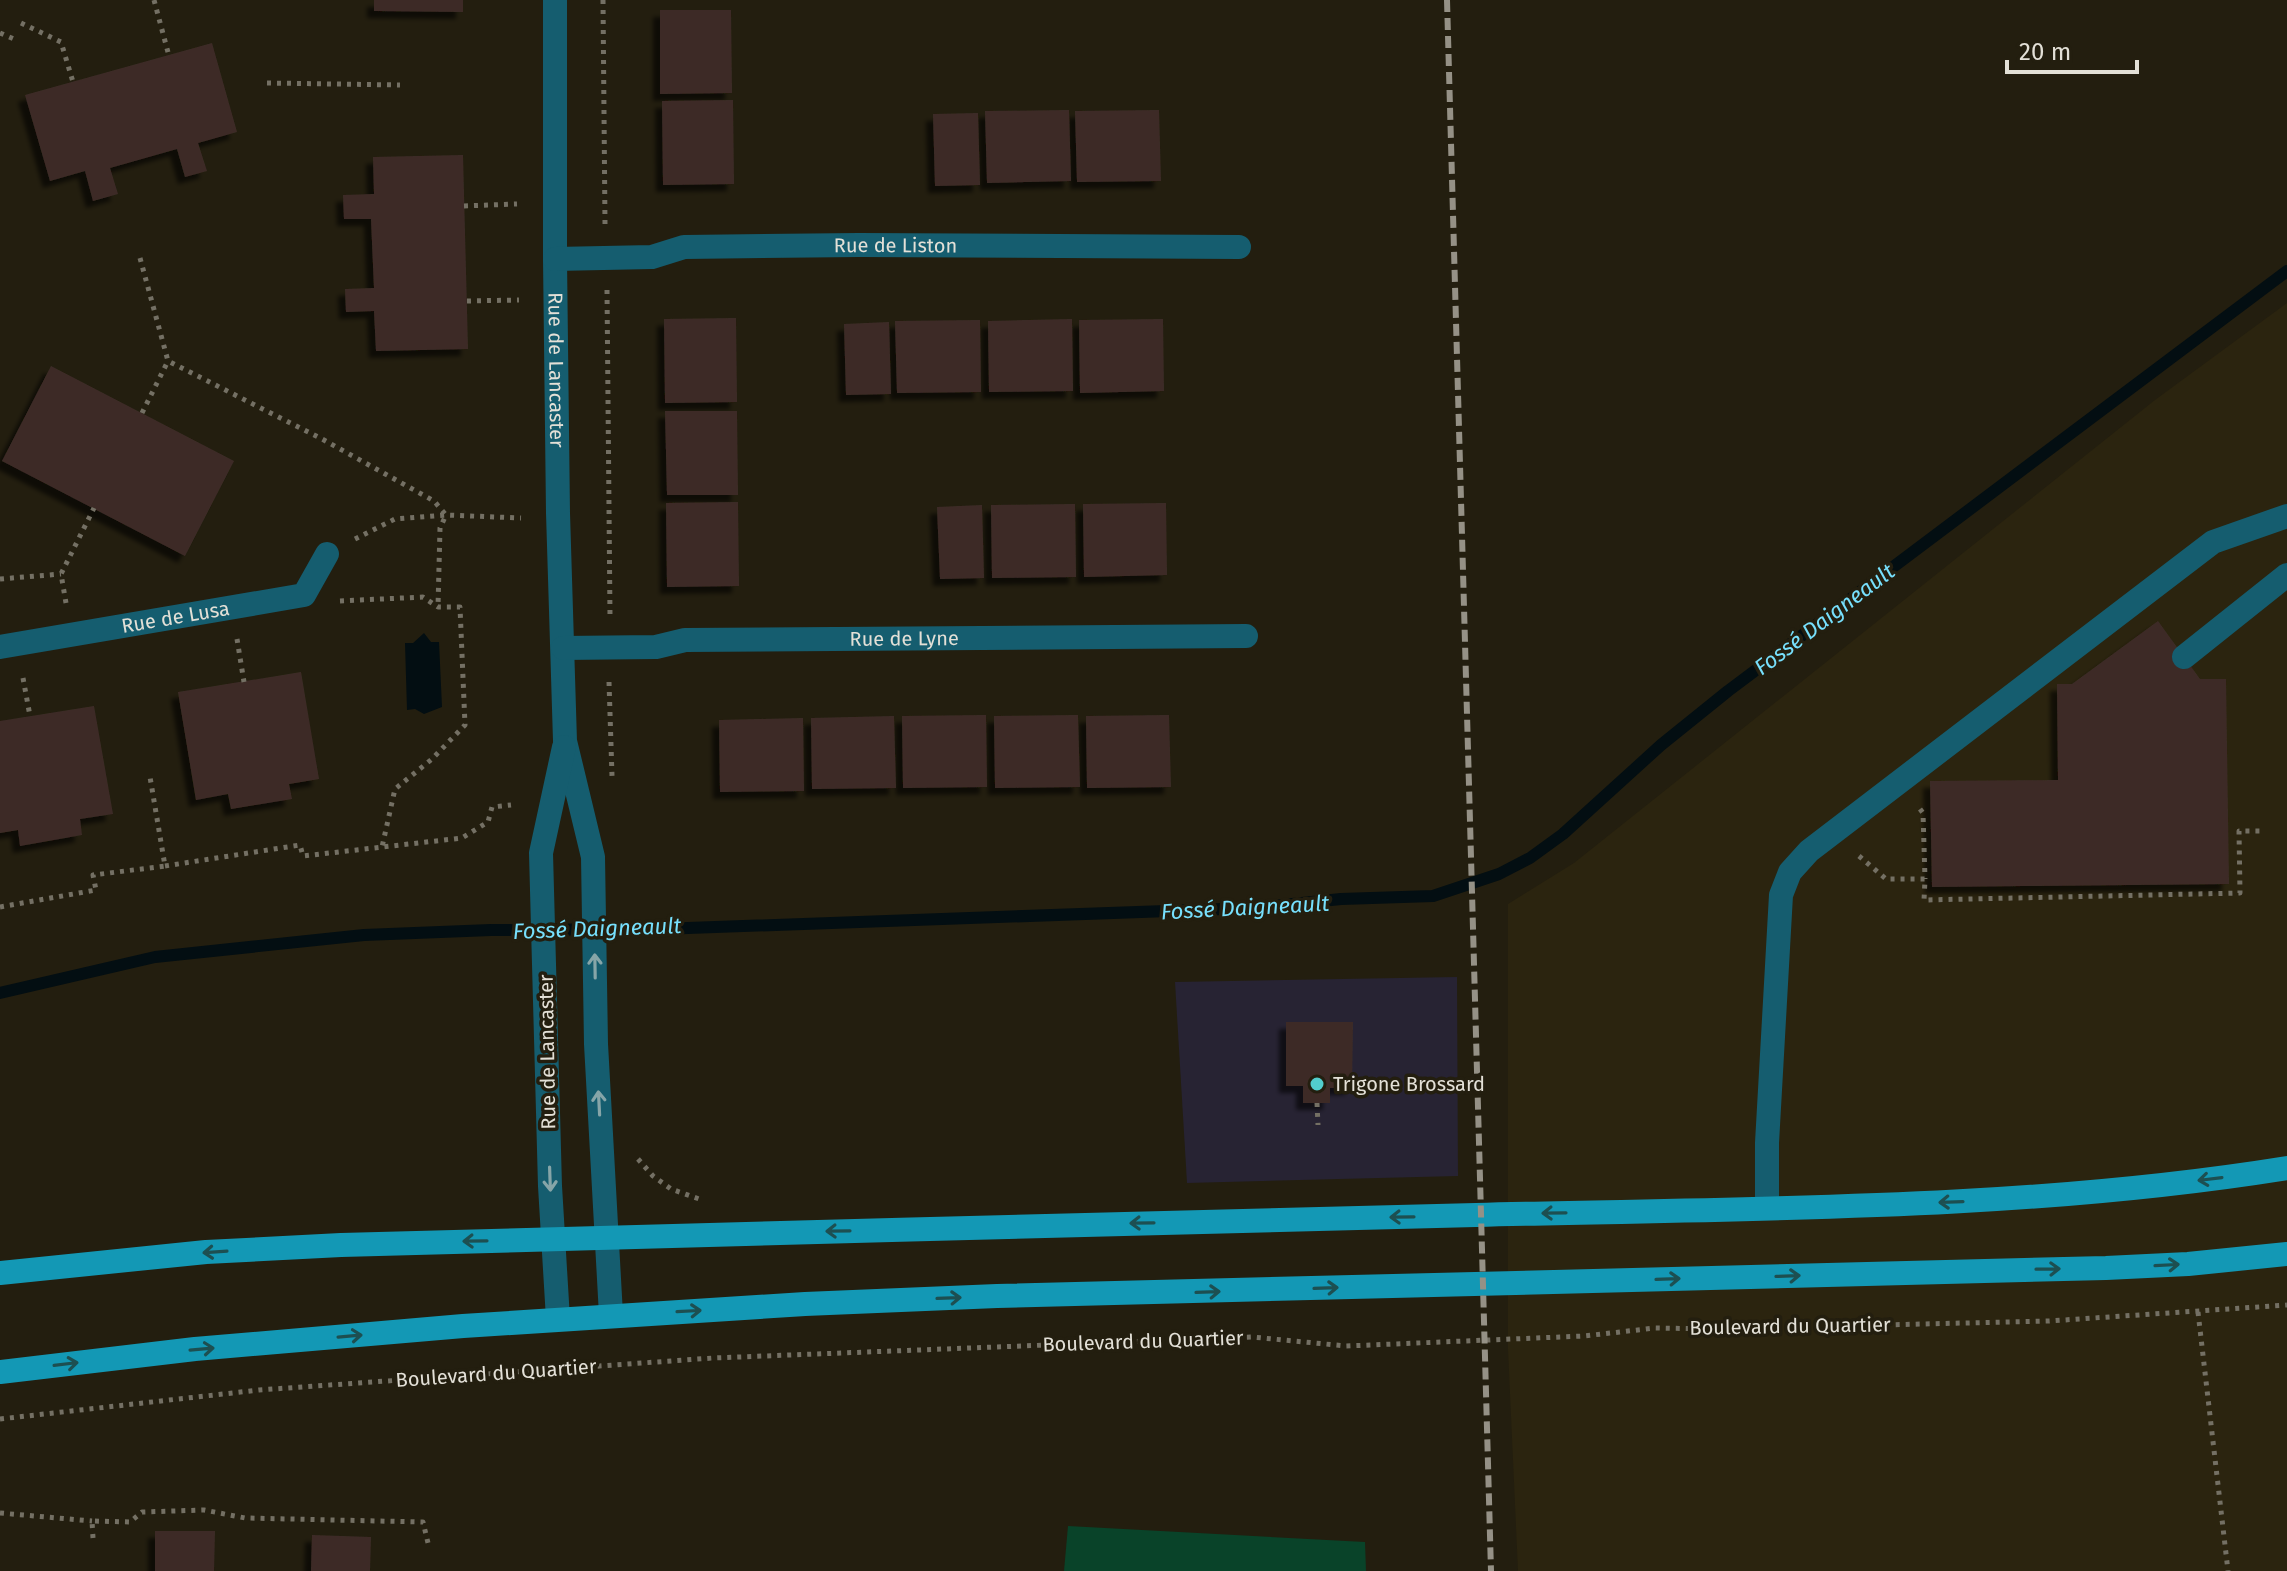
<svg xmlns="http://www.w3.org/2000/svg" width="2287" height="1571" font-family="'Fira Sans',sans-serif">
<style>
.commercial{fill:#272333}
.built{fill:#2b240f}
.green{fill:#094329}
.water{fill:#030e12}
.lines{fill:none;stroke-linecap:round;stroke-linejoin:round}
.stream{stroke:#030e12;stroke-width:12}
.building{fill:#3d2c27;filter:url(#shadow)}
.path{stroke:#747064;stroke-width:5;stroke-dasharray:4 6;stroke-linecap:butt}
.minor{stroke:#155d6f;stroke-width:24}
.major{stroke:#1398b5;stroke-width:24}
.rail{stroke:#959186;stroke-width:6;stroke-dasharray:12 6;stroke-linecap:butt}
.oneway{stroke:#86a5a8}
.oneway2{stroke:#1d4f51}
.poi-dot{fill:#52cdcd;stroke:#231e0f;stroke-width:3}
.labels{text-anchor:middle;stroke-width:7;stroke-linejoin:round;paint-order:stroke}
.street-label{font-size:20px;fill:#e3e0d7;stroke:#231e0f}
.poi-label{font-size:20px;fill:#e3e0d7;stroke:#231e0f;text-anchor:start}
.water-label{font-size:22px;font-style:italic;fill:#77e0fd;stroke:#231e0f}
</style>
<defs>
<filter id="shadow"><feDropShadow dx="-7" dy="7" stdDeviation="2" flood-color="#0009"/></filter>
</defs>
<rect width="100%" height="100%" fill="#231e0f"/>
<path class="commercial" d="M1457,977L1458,1176L1187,1183L1175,982Z"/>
<path class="built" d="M2287,303V1571H1518L1508,1349V904L1574,863L2155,400Z"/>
<path class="green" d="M1068,1526L1365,1542L1366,1571H1064Z"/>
<path class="water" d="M424,633L431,642H439L442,707L424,714L415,709L407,710L405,643H413Z"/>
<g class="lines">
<path class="stream" d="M0,993L155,957L364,935L491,930L660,929L1252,908L1341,899L1433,896L1499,874L1530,858L1563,834L1661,745L1728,691L2287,271"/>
</g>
<path class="building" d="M374,0H463V12L374,11Z
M660,10H731L732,93L660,94Z
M212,43L237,132L198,143L207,171L185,177L177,149L110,168L118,194L93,201L85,171L50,181L25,95Z
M733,100L734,184L663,185L662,101Z
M1069,110L1071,181L987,183L985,111Z
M1159,110L1161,181L1077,182L1075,111Z
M978,113L980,185L935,186L933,114Z
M463,155L468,349L376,351L374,311L346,312L345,289L374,288L371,219H344L343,195L374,194L373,157Z
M736,318L737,402L665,403L664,319Z
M1072,319L1073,391L989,392L988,321Z
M1163,319L1164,391L1080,393L1079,320Z
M980,320L981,392L897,393L895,321Z
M889,322L891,394L846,395L844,324Z
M51,366L234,461L185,556L2,461Z
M665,411H737L738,495H667Z
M738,502L739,586L667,587L666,503Z
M1166,503L1167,575L1084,577L1083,504Z
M1075,504L1076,577L992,578L991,505Z
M982,505L984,578L940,579L937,507Z
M2158,621L2200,679H2226L2229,884L1932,887L1930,781L2058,780L2057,684H2072Z
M301,672L319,779L289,784L292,799L231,809L228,794L196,800L178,692Z
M94,706L113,814L80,819L82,835L20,846L18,830L0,833V721Z
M986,715L987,787L903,788L902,716Z
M1078,715L1080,787L995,788L994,716Z
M1169,715L1171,787L1087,788L1086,716Z
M894,716L896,788L812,789L811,718Z
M803,718L804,791L720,792L719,720Z
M1286,1022H1353L1352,1088H1330V1103H1303V1086H1286Z
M155,1531H215L214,1571H155Z
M312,1535L371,1537L370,1571H311Z"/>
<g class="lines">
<path class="path" d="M154,0L169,56
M603,0L605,224
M21,23L61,42L73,82
M0,33L14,39
M267,83L400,85
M464,206L517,204
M140,258L168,361L322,439L434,501L446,515L440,528L438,607
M607,290L610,616
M467,301L519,300
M142,413L168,361
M355,539L395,519L446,515L521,518
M0,579L61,574
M340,601L423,597L438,607H460L465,725L432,759L395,789L382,847
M66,603L61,574L94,508
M237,639L244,682
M23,678L30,716
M609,682L612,776
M1920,809L1923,813L1925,879
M1859,856L1886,879H1925L1924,900L2240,893L2239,831H2265
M165,866L300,845L303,856L462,838L488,822L492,807L511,805
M0,907L96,890L93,875L165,866L150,777
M1317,1103L1318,1125
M638,1159L653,1176L671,1189L702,1200
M2198,1312L2228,1571
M0,1419L259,1390L713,1358L1252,1337L1346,1346L1584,1336L1655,1328L1712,1329L2049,1321L2287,1305
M0,1513L92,1521
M93,1538L92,1521L130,1522L142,1512L204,1510L245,1518L423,1522L428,1543"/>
<g class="minor">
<path id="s1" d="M555,0V259L558,513L565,741L593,857L596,1044L611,1315"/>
<path id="s2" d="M555,259L652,257L684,247L859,245L1239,247"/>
<path id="s3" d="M0,647L304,595L327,554"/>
<path id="s4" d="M563,648L656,647L685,640L1246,636"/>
<path d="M2184,657L2287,575"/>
<path d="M1767,1208V1143L1781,895L1790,872L1809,851L2213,542L2287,516"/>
<path d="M558,1319L550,1186L541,853L564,747"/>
</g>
<path class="major" d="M0,1273L206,1252L341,1245C719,1235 1098,1224 1476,1215C1747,1208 2019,1211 2287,1168
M0,1372L195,1349L463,1326L805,1304L997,1296L2106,1268L2188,1264L2287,1254"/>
<path class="rail" d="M1447,0L1491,1571"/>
</g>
<defs><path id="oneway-shaft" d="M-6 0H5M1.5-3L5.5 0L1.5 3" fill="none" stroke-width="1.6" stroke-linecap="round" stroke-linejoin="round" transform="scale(2)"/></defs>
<g class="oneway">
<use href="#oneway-shaft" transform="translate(595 966) rotate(-91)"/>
<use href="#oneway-shaft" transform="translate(599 1103) rotate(-93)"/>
<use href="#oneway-shaft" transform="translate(550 1179) rotate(88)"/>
</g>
<g class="oneway2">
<use href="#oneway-shaft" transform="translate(2210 1179) rotate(173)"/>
<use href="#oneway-shaft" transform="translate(1951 1202) rotate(178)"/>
<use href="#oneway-shaft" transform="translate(1554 1213) rotate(179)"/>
<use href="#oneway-shaft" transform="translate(1402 1217) rotate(179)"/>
<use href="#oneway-shaft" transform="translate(1142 1223) rotate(179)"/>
<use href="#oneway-shaft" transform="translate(838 1231) rotate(179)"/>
<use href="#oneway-shaft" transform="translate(475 1241) rotate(179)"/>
<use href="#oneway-shaft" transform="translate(215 1252) rotate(176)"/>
<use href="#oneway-shaft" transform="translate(2167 1265) rotate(-3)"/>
<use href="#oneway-shaft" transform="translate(2048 1269) rotate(-1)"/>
<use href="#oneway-shaft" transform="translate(1788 1276) rotate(-2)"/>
<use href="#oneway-shaft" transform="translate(1668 1279) rotate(-2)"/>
<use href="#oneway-shaft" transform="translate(1326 1288) rotate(-2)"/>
<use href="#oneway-shaft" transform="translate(1208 1292) rotate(-2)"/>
<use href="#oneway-shaft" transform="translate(949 1298) rotate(-2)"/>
<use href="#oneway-shaft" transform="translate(689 1311) rotate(-3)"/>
<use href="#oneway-shaft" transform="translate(350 1336) rotate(-5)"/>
<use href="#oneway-shaft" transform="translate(202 1349) rotate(-5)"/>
<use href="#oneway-shaft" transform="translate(66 1364) rotate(-7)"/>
</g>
<circle class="poi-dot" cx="1317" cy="1084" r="8"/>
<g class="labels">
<g class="street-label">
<text dy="7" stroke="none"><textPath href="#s2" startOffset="342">Rue de Liston</textPath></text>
<text dy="7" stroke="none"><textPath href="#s1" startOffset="370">Rue de Lancaster</textPath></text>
<text dy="7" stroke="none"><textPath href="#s3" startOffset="178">Rue de Lusa</textPath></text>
<text dy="7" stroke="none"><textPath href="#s4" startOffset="342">Rue de Lyne</textPath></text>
<text transform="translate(547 1052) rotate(-91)" y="7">Rue de Lancaster</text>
<text transform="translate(1790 1326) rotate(-1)" y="7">Boulevard du Quartier</text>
<text transform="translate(1143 1341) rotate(-2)" y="7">Boulevard du Quartier</text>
<text transform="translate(496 1373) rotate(-4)" y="7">Boulevard du Quartier</text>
</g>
<g class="poi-label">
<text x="1333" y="1091">Trigone Brossard</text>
</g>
<g class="water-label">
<text transform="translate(1824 619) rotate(-37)" y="8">Fossé Daigneault</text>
<text transform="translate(1245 907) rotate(-3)" y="8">Fossé Daigneault</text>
<text transform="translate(597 928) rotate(-2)" y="8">Fossé Daigneault</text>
</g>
</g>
<path d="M2007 60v12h130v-12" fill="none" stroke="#e3e0d7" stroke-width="4"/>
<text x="2019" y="60" font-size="24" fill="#e3e0d7" stroke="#231e0f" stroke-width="6" paint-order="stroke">20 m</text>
</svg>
